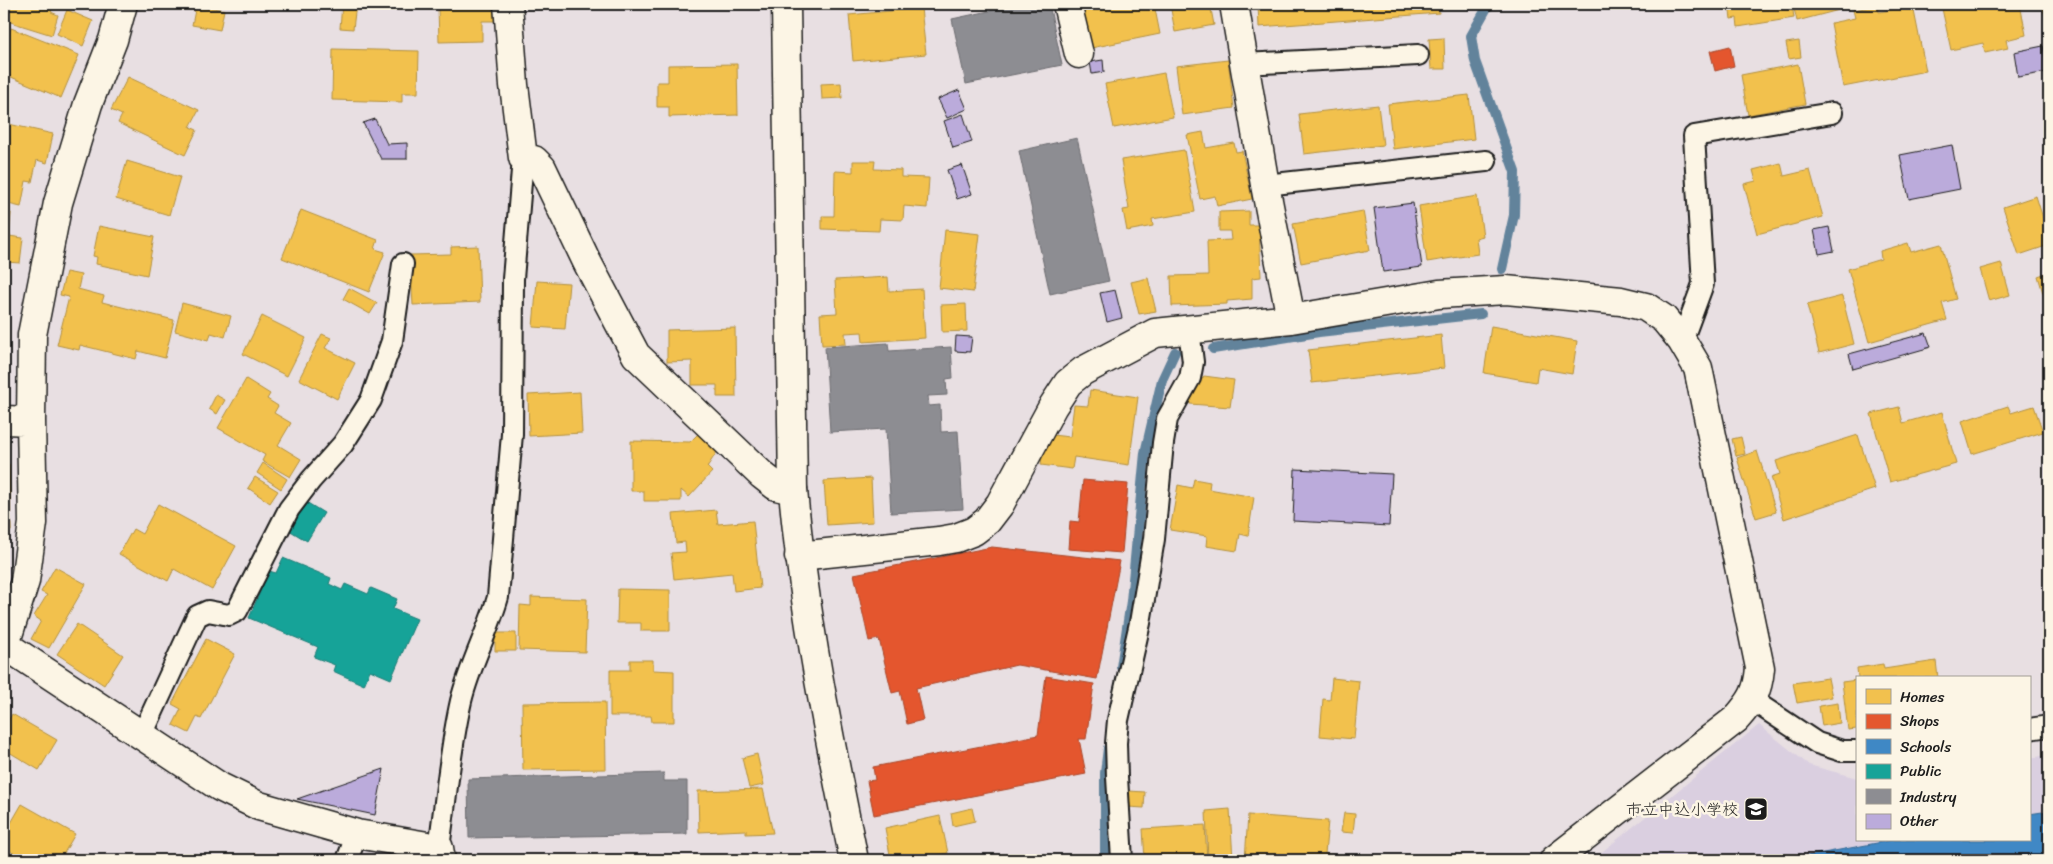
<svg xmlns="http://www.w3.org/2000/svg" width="2053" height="864" font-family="Sriracha,'Klee One',sans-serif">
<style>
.built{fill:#dacfe0}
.homes{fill:#f2c14e;stroke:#b2903f}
.shops{fill:#e4572e;stroke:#a84529}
.schools{fill:#3f88c5;stroke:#346892}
.public{fill:#17a398;stroke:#187a73}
.industry{fill:#8d8d92;stroke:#6b6b6f}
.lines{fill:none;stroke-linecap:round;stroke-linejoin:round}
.stream{stroke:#62839b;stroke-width:10}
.building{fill:#bbabdb;stroke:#1c1c1c}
.lane-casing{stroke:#1c1c1c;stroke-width:24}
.street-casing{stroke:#1c1c1c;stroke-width:31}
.secondary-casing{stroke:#1c1c1c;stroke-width:31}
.lane{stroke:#fcf5e5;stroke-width:20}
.street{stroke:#fcf5e5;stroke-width:28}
.secondary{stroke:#fcf5e5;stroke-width:28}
.labels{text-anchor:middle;stroke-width:5;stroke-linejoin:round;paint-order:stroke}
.poi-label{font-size:16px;fill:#1c1c1c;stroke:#fcf5e5;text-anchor:end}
</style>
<rect width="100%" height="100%" fill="#e8dfe2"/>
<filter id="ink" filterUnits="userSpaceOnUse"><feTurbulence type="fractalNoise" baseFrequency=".02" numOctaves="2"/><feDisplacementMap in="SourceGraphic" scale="10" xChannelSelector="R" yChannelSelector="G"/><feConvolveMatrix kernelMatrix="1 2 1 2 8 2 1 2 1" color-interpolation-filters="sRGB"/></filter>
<g filter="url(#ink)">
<path class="built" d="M1759,725L1809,765L1857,778V840H2029V758L2049,755V860H1592Z"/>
<path class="homes" d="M4,4H54L51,12L58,15L52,35L4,20Z
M342,4H356L353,29L340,28Z
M430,4H500V21H482V41L439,42L438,7H430Z
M1082,4H1154L1160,34L1091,48Z
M1170,4H1210L1214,25L1175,32Z
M1258,4H1439V13L1259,27Z
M1729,4H1792L1794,18L1738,27L1737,18L1731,19Z
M1793,4H1838L1839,10L1797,21Z
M1941,4H2020L2026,35L2006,40L2008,48L1985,53L1983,43L1951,50Z
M2042,4H2049V15L2045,16Z
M196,5L224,10L220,30L192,25Z
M1878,6L1879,12L1913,6L1926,71L1843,87L1831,23L1855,18L1853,10Z
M921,8L926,54L853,61L849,15Z
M67,10L93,21L83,46L57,34Z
M11,28L79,55L61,98L4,74V45Z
M1444,38L1445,69H1431L1429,39Z
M1799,41L1801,57L1789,59L1786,43Z
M333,49L419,51L418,93H402V102L332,100Z
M1228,60L1234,108L1182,115L1176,66Z
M737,64L738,115L669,117V107H657V82H668V65Z
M1798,64L1805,104L1748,115L1741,75Z
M1164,73L1173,117L1114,128L1105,84Z
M128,77L199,110L190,127L197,130L185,155L118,123L122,115L111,110Z
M841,83L842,98L822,99L821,84Z
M1469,95L1474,139L1393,149L1388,104Z
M1378,105L1383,145L1304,154L1299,114Z
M4,123L53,134L47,163L37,160L32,182L26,181L21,207L4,203Z
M1203,132L1206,148L1234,143L1236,152L1242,151L1252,199L1217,206L1215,196L1200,199L1187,135Z
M1184,150L1195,212L1152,219L1153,226L1127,231L1123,210L1129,209L1121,160Z
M127,161L180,177L169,215L116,199Z
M853,161H875L874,169L901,170V177L929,178L927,208L904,206L903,220L880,219L879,231L822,229V216H834L835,171L853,172Z
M1781,163L1784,176L1810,170L1823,217L1757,234L1744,184L1756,181L1753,170Z
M1477,196L1483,236L1476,238L1478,254L1427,262L1419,206Z
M2036,196L2049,237V245L2019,255L2003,207Z
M301,210L378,240L375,249L385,252L369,292L282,258Z
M1249,211V225H1259L1261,277L1252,278V299L1227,301V304L1172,306L1171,276L1208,275L1207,241L1231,240L1230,231H1219V212Z
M1363,211L1370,250L1301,263L1293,224Z
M4,212L11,213L9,236L23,238L20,263L6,262L5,267H4Z
M99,226L154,237L147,275L96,264L97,257L93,256Z
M945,230L980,234L973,292L939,288Z
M1908,243L1911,252L1941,244L1956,299L1942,303L1947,320L1869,342L1848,269L1881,259L1880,251Z
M478,246L480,302L413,305L410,255L451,254V247Z
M2001,263L2010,295L1989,301L1980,269Z
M66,272L81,275L78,289L104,296L102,302L174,320L165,358L138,351L136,359L80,345L79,350L57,345L69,297L60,295Z
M2049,272V313L2038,276Z
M888,277L889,291L922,289L925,338L863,342L862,332L845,333L846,344L822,345L820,314L837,313L835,280Z
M1148,278L1156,311L1139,314L1131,282Z
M537,281L569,283L565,329L533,327Z
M349,288L377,303L370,314L343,299Z
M1842,296L1854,344L1819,353L1807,305Z
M182,303L231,316L225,337L211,333L209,340L175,331Z
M966,304L967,331L942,332L941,305Z
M262,316L306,338L287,376L243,354Z
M1491,326L1577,341L1572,374L1538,368L1536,382L1484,373Z
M735,328L736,397H717V385H692V361L667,362V330Z
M322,334L331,338L325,348L355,363L337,399L299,379Z
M1441,335L1444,368L1312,383L1308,350Z
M1204,376L1234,380L1230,407L1190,404L1189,401Z
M246,379L270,394L267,399L278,406L274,413L291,423L278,445L301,459L290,477L262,461L265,455L218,428Z
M1090,390L1138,397L1129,465L1074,457L1072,469L1041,465L1043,447L1052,435L1070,437L1074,405L1088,406Z
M580,392L582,433L529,436L528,395Z
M216,395L225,400L217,414L209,409Z
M2008,406L2011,413L2034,406L2043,432L1972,454L1962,421Z
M1899,407L1903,423L1942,412L1956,464L1890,482L1871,414Z
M699,433L717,452L707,467L712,472L689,497L681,490V501H644V491H631V441L690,442Z
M1858,435L1875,489L1784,519L1771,477L1780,474L1776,461Z
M4,437H6L5,461H4Z
M1741,437L1745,454L1736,456L1732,439Z
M1757,451L1776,512L1756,518L1737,458Z
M263,463L287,479L281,489L257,473Z
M4,464H9L11,531H4Z
M255,477L278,491L270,503L248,488Z
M871,478L873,522L827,525L824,481Z
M1194,479L1210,482L1209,489L1254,497L1248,536L1240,534L1237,551L1206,546L1207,536L1170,530L1178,485L1192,488Z
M158,504L236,546L212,590L174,569L168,581L119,554L133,529L142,534Z
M716,510L718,524L753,521L760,588L734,591L732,573L674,579L671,553L686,552L685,542L676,543L673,514Z
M55,567L86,584L49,648L31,639L41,621L34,616L47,595L41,592Z
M618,589L670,590V631H641V623H617Z
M531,597L587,599L585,652L519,650L520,605L531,606Z
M77,624L123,655L104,685L57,654Z
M495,633H516V651H495Z
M206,639L235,654L201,719L197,717L189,733L173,725L181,709L172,704Z
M630,660H653V670L674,671V722H652L651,716H610V670H630Z
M1936,661L1938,678H1858L1857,668L1883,664L1884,669Z
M1332,678L1359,681L1354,739L1320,736L1323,699L1330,700Z
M1828,678L1832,697L1797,703L1793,683Z
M1857,680V729L1848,730L1842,682Z
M605,702L606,769L523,770L522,703Z
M1838,703L1840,723L1822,726L1819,706Z
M12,714L57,740L39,770L4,749V728Z
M757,754L764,785L749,788L742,758Z
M763,789L773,833L746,834V830L699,832L698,791Z
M1129,791L1145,792L1144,808L1128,807Z
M22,804L75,834L60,860H24L4,847V835Z
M4,807L11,812L4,825Z
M972,808L975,821L953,826L951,813Z
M1230,809L1233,860H1208L1206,811Z
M1344,813L1355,814L1353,833L1341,832Z
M1248,815L1328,821L1325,854L1354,856L1353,860H1245Z
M940,816L948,853L915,860H891L885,828Z
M1205,825L1207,860H1145L1143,829Z
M255,854L270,860H253Z
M992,855L993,860H972Z
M1143,857V860H1129V858Z"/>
<path class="shops" d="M1730,46L1734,66L1715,71L1710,51Z
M1083,480L1128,484L1122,553L1068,549L1070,521L1079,522Z
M992,547L1120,561L1097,679L1017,665L916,688L923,720L907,724L900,691L892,693L879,639L869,641L854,574Z
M1046,676L1094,684L1086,739H1079L1086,774L874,815L867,781L875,780L873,767L1038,735Z"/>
<path class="schools" d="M2049,811V860H1786L1893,840H2029V814Z"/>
<path class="public" d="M306,502L324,513L307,541L289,530Z
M283,558L331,578L329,584L342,590L345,584L368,594L371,588L397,599L393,609L417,619L391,679L370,670L364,685L333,671L335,665L314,657L318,647L249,618L269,571L276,573Z"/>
<path class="industry" d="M1022,4H1049L1062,65L966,84L952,19Z
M1077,138L1109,281L1050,294L1019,151Z
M888,343L889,351L951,347L953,378L946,379L947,395L928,396L929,406L940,405L941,432L958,431L963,509L891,513L886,429L830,432L825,347Z
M664,773V781H687V834L469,838L468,779Z"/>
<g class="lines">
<path class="stream" d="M1489,4L1471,36L1475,61L1515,172L1514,215L1502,269
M1213,349L1319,332L1481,314
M1121,667L1131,601L1145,453L1162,380L1175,352
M1105,860V773L1108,748"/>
</g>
<path class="building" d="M2043,46L2048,72L2018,77L2014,52Z
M1103,60L1104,72L1092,74L1090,62Z
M959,90L967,109L947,118L938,99Z
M963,114L972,142L953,148L944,121Z
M375,119L387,144L407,143V159H381L363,123Z
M1952,145L1960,189L1909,199L1900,155Z
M962,165L972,194L957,199L947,170Z
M1413,203L1422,267L1383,272L1374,208Z
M1829,227L1834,251L1819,254L1814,230Z
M1115,290L1122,318L1107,322L1100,293Z
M1926,333L1931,347L1853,369L1849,354Z
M956,336L972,337L970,352L955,351Z
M1295,469L1392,474L1389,526L1293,521Z
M384,769L375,815L297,799Z"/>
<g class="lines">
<g class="lane-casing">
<path id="lane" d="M1244,64L1418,55
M1265,185L1486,161
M1682,341L1703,284L1694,136L1832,113
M1752,700L1817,743L1842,751H1857
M2029,729L2049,726
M142,735L197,616L208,611L229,615L237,611L289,509L311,480L343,444L371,400L392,341L403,264
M439,848C446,799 450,749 461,701C470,664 488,632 498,597L512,434L513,279L523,158
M347,860L357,834
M1122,860L1117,777L1116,743L1118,720L1140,623L1154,539L1163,443L1167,419L1190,378L1193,362L1189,330"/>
</g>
<g class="street-casing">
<path id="street" d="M508,4L514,85L523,158L534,160L542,168L587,262L636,355L762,475L776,486L793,490
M1067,4L1079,54
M1234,4L1265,185L1291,319
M4,420L31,421
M799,556L939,541L956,538L974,531L987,521L1000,504L1053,406L1068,383L1083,371L1155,333L1291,319L1439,294L1506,290L1621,301L1646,307L1664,319L1682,341L1698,368L1760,668C1758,692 1752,701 1736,719L1554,860
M5,645L220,787L259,806L357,834L439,848L441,860
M4,648L25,581L33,523L31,421L32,335L58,203L88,104L113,40L123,4"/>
</g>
<g class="secondary-casing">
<path id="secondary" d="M786,4L793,490C804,615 829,737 854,860"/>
</g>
<use href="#lane" class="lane"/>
<use href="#street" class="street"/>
<use href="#secondary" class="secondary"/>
</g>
</g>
<defs>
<g id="school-square" transform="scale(1.25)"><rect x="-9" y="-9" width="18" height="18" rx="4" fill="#1c1c1c" stroke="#fcf5e5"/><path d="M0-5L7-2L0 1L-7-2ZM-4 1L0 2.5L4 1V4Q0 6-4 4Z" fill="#fff"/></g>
</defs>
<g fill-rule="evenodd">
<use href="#school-square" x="1756" y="809"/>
</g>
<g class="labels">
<g class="poi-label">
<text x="1738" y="815">市立中込小学校</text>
</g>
</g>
<rect width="2053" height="864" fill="none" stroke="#fcf5e5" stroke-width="20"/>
<rect x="10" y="10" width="2033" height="844" fill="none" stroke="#1c1c1c" stroke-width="2" filter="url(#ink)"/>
<rect x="1856" y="676" width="175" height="165" fill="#fcf5e5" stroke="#a29e95"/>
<rect x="1866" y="689" width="25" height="15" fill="#f2c14e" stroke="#a29e95"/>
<text x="1900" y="702" font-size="15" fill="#1c1c1c">Homes</text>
<rect x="1866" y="714" width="25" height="15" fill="#e4572e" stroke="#a29e95"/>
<text x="1900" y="726" font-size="15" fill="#1c1c1c">Shops</text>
<rect x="1866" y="739" width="25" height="15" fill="#3f88c5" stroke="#a29e95"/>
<text x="1900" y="752" font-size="15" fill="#1c1c1c">Schools</text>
<rect x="1866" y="764" width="25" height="15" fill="#17a398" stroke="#a29e95"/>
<text x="1900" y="776" font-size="15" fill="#1c1c1c">Public</text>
<rect x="1866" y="789" width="25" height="15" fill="#8d8d92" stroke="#a29e95"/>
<text x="1900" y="802" font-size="15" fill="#1c1c1c">Industry</text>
<rect x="1866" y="814" width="25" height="15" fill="#bbabdb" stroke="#a29e95"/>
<text x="1900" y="826" font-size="15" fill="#1c1c1c">Other</text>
</svg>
